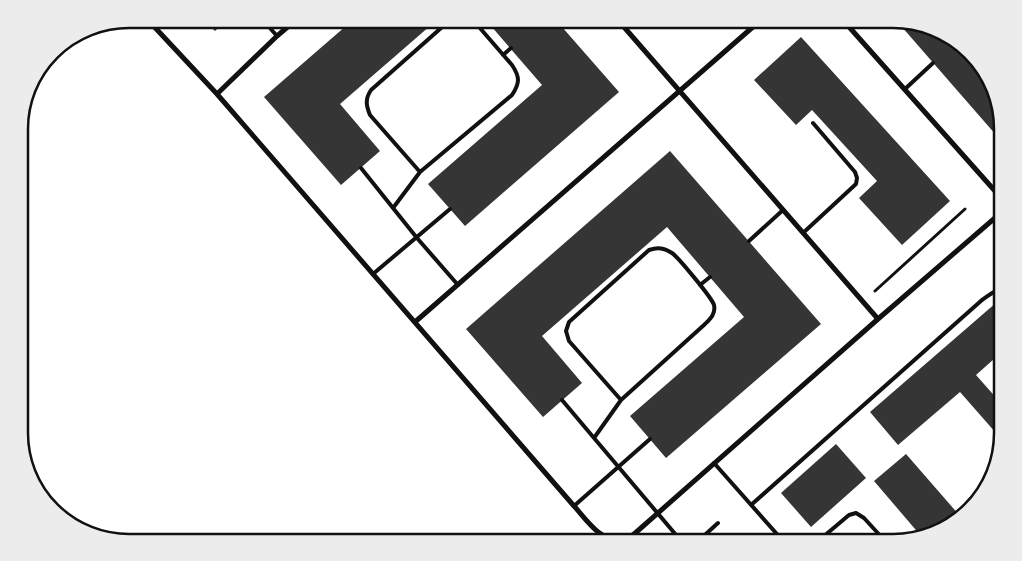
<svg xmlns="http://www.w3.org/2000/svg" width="1022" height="561" font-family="'Public Sans',sans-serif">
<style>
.building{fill:#353535}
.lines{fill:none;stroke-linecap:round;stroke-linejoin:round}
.path{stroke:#111;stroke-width:3}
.service{stroke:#111;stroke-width:4}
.minor{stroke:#111;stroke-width:5}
.rim{fill:none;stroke:#111;stroke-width:2.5}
</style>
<rect width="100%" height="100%" fill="#fff"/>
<path class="building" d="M203,19H228L215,31Z
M354,19H438L340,104L380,151L341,185L264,97Z
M485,19H555L619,92L465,226L428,184L542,85Z
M895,19L948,33L985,68L1003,121V143Z
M801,37L950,201L902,245L859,198L877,181L812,110L796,125L754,80Z
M670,151L821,324L666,458L630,416L744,317L667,227L542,336L582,383L543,417L466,329Z
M997,302L1003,309V351L976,375L999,401L1003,397V441L960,392L898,445L870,412Z
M836,444L866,478L811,527L781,493Z
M906,454L960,516L949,527L921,536L874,481Z"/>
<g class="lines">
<path class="path" d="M875,291L965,209"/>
<path class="service" d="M262,19L277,36
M503,55L511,48
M905,89L933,63
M361,168L393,208
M420,172L370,115C366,105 365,99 371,90L449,21L453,19
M803,233L856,184L857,178L855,172L813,123
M749,241L783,210
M373,274L450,209
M458,285L417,238L393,208L420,172L512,95C520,83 520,77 512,65L473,20L471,19
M700,285L710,277
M562,400L594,438
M621,400L569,341L566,331L569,322L649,250C658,247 664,248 672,253C678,257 712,298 714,305C716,314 710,319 704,325L621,400L594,438L682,542
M714,463L784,542
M751,505L982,300C989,295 995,290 1003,288
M574,506L650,439
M697,542L718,523
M817,542L849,515L856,513L864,518L886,542"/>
<path class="minor" d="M147,19L217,94
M297,19L277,36L217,94L574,506C586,519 601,543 621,539C625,538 629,536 633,535L878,319
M617,19L878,319L1003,211
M842,19L1003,200
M415,322L762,19"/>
</g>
<path d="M0 0H1022V561H0ZM129 28H893A101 101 0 0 1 994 129V433A101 101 0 0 1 893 534H129A101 101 0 0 1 28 433V129A101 101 0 0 1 129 28Z" fill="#ececec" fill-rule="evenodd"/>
<path class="rim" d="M129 28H893A101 101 0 0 1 994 129V433A101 101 0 0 1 893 534H129A101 101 0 0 1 28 433V129A101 101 0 0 1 129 28Z"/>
</svg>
